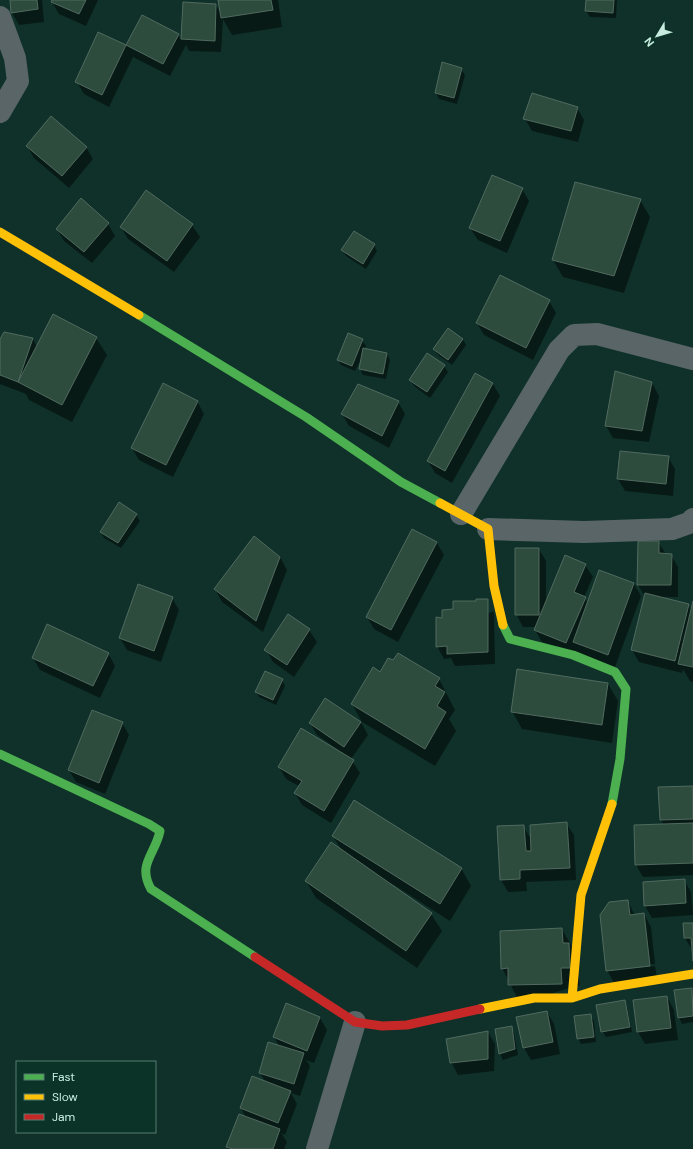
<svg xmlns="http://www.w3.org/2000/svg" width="693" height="1149" font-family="'DM Sans',sans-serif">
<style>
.shadow{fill:#0007}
.building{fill:#2d4c3e;stroke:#516a5f}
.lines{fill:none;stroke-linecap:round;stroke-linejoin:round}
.street{stroke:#596567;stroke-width:22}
.fast{stroke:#4caf50;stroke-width:9}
.slow{stroke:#ffc107;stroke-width:9}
.jam{stroke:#c62828;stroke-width:9}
</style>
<rect width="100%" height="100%" fill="#0f3129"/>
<path class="shadow" d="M11,0H42L44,22L19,25L12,13Z
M53,0H98L86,26L59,14L52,2Z
M219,0H278L282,27L232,35L223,19L221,52L189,51L186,45L170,76L133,57L109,107L84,94L77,82L99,33L126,46L143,16L178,35L182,41L184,3L216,5L221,14Z
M587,0H617L616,18L590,17L586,11Z
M443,64L461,69L465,75L457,104L439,99L436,93Z
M577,108L584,120L578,142L532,131L525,119Z
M27,146L86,147L93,159L69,188L34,158Z
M522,189L529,201L507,253L478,240L470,228Z
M640,200L650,217L624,293L563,277L553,260Z
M108,224L115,236L92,263L64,241L57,229Z
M192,225L200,237L174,272L128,239L121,227Z
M374,245L377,251L366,269L346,256L342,250Z
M549,301L556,313L533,360L484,335L477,323Z
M4,333L33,339L37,347L96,338L107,355L72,422L29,400L26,394L0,384V341Z
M463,339L466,345L452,365L438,355L434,349Z
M362,340L366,346L364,350L387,354L390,360L386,379L363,375L360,369L362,357L355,371L341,365L338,360Z
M444,366L448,372L430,398L414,386L410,380Z
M616,373L652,383L659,396L649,442L613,438L606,426Z
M476,375L493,384L500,396L452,483L435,473L428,461Z
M197,401L204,414L173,477L139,460L132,448Z
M398,402L405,414L389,448L349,426L342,414Z
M668,457L675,469L673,496L625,491L618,479Z
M136,515L140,521L121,548L104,538L101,532Z
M412,530L437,543L444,555L398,642L374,629L367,617Z
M658,542L666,554L671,555L678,567V597H660L688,605L692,611L693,606V682L690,681L683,669L682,673L639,662L632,650L645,597L638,585Z
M539,549L546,561V604L585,565L593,577L584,597L588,603L599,572L634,584L641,596L615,667L542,642L535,630L536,627H523L516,614Z
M280,557L287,570L263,632L222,602L215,589Z
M172,598L179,610L161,662L127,650L120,638Z
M494,612L495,664L455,666L451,658L444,659L437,646L443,619Z
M309,630L317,642L294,677L273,662L266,650Z
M108,653L115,666L100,698L40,670L33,658Z
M380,673L439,679L455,710L449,719L456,731L435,766L362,722L352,704Z
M282,680L285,686L276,705L259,697L256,692Z
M608,684L618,701L612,743L522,729L512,711Z
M361,722L368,735L351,759L360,773L331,823L302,805L295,793L299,786L286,779L279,767L336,750L337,749L317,735L310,723Z
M122,723L129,735L105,794L76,782L69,770Z
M693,787V875L643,877L636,865L635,826L664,825L661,820Z
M566,823L574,835L576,880L526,882L527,891L508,892L501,880L523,826L532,841Z
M333,836L461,868L471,886L450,921L391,883L390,884L431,914L442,931L417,968L316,898L306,881L342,851Z
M684,880L691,892L693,915L652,918L645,906Z
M628,901L635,916L644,914L651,927L655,964L611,969V971L655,966L657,978L614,983L607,970Z
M693,924V961V951L685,938Z
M562,929L572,947L580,985L520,1003L502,968Z
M693,989V1022L682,1024L679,1018L675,991Z
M667,997L674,1010L678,1040L645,1044L638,1032Z
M624,1001L627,1007L632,1032L606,1037L602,1031Z
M287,1005L320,1018L327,1030L314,1063L306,1060L310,1066L300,1096L291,1093L297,1104L285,1135L281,1133L287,1142L284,1149H229L227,1147L246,1118L241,1108L265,1082L260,1072L279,1046L274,1037Z
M547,1012L554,1024L560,1054L531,1060L524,1048L518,1018Z
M590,1015L594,1021L596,1042L581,1044L578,1038Z
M511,1027L514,1033L518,1055L503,1060L500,1054L496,1030Z
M488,1032L495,1044L494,1071L458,1075L451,1062Z"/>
<path class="building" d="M10,0H37L38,9L11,13Z
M52,0H86L79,14L51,2Z
M218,0H271L273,10L221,18Z
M586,0H614L613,13L585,11Z
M183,2L216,4L215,41L181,39Z
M142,15L179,34L163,64L126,45Z
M98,32L126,45L102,95L75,82Z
M442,62L462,68L454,98L435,93Z
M532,93L578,107L571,131L523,119Z
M51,116L87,147L62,176L26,146Z
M492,175L523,188L500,241L469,228Z
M575,182L641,199L614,276L552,260Z
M146,190L193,224L167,261L120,227Z
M81,198L109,223L84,252L56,229Z
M354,231L375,244L363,264L341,250Z
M500,275L550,300L526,348L476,323Z
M53,314L97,337L62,405L18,382Z
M448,328L463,339L448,360L433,349Z
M4,332L33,338L18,382L0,375V339Z
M348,333L363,339L352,366L337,360Z
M363,348L387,353L383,374L359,369Z
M427,353L445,365L427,392L409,380Z
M615,371L652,382L642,431L605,426Z
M475,373L493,383L445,471L427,461Z
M163,383L198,401L166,465L131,448Z
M358,384L399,401L382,436L341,414Z
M620,451L669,456L666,484L617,479Z
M119,502L137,514L118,543L100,532Z
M412,529L437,542L391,630L366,617Z
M254,536L280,557L256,621L214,589Z
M638,541H659V553L672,554L671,585H637Z
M515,548H539V615H515Z
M565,555L586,564L574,592L586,597L566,643L534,630Z
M599,570L634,583L608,655L573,642Z
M138,584L173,597L154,651L119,638Z
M645,593L689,604L675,661L631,650Z
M476,599H488V652L447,654V646L436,647V617L442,618V610L453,609V601H476Z
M693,601V667L678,664Z
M288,614L310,629L287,665L264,650Z
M47,624L109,653L93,686L32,658Z
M398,653L440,678L435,686L445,692L437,706L446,712L425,749L351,704L373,667L380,672L388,658L393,660Z
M517,669L608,683L602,725L511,712Z
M265,671L283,679L273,700L255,692Z
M325,698L361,722L344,747L309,723Z
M92,710L123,722L99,783L68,770Z
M301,728L354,760L324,811L294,793L302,781L278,767Z
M693,786V819L660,820L658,787Z
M354,800L462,868L440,904L332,836Z
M567,822L570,868L520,870V879L500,880L497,826L524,825L526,851H531L530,825Z
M693,823V863L635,865L634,825Z
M331,842L432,913L406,951L305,881Z
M685,879L686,903L644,906L643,882Z
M628,900L630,915L644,913L650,966L606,971L600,915L609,902Z
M683,923H693V961L691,938H684Z
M562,928L563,943H569L570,968H561L562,984L508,985V968L501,969L500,931Z
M692,988L693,1016L678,1018L674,990Z
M667,996L671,1028L637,1032L633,1000Z
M625,1000L630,1027L601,1032L596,1005Z
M286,1003L320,1017L307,1051L273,1037Z
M547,1011L553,1042L523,1048L516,1017Z
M591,1014L594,1037L577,1039L574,1016Z
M512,1026L515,1049L499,1054L495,1029Z
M488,1031V1059L450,1063L446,1039Z
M268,1042L304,1053L294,1084L259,1073Z
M252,1076L291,1091L278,1123L240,1108Z
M239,1114L280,1129L273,1149H233L226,1147Z"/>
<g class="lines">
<path class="street" d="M0,17L15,58L18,81L0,112
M461,514L559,350L574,335L597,334L693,359
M488,529L584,532L672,529L692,522L693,519
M317,1149L355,1022"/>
<path class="fast" d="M139,315L306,417L401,482L440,503
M503,625L510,639L573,655L615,672L626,689L620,759L612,804
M0,754L149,824L160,831C155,855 137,864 151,889L255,957"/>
<path class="slow" d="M0,232L139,315
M440,503L488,529L494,586L503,625
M572,998L581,895L612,804
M480,1009L534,998H572L600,989L693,974"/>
<path class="jam" d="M255,957L355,1022L382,1026L407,1025L480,1009"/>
</g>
<rect x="16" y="1061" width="140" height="72" fill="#0b3328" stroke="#577d71"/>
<rect x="24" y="1074" width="20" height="6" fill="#4caf50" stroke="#577d71"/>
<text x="52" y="1081" font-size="12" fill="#c8ebdf">Fast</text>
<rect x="24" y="1094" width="20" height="6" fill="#ffc107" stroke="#577d71"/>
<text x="52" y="1101" font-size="12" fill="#c8ebdf">Slow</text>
<rect x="24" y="1114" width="20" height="6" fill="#c62828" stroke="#577d71"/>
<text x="52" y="1121" font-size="12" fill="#c8ebdf">Jam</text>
<g transform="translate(657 36) rotate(232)" stroke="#0b3328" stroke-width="3" paint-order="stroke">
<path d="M0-3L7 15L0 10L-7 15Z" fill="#c8ebdf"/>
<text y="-6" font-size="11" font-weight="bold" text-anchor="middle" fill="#c8ebdf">N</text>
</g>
</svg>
